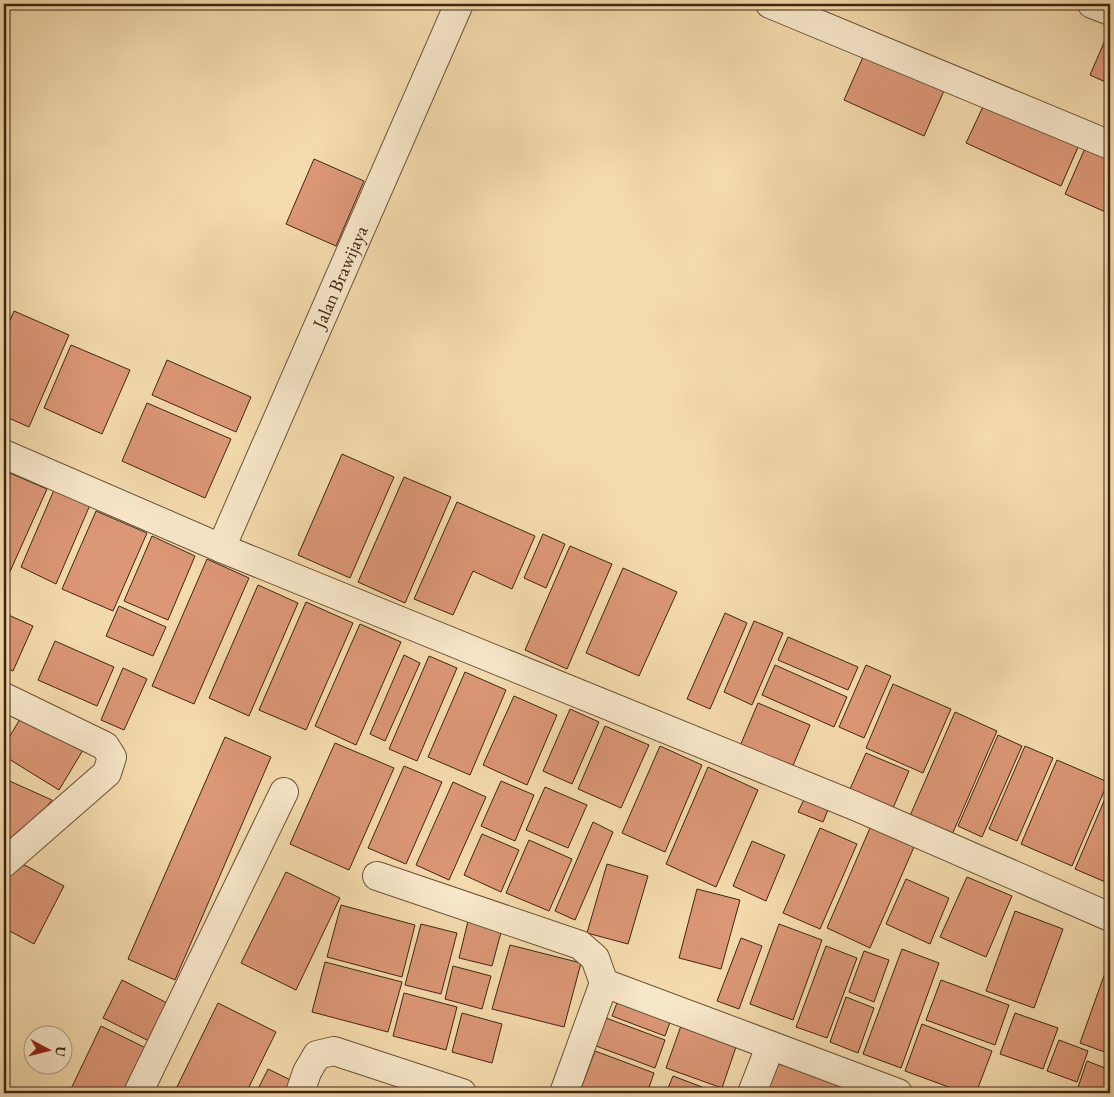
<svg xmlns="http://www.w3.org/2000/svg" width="1114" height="1097" font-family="'EB Garamond',serif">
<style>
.building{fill:#dc9776;stroke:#3e2513}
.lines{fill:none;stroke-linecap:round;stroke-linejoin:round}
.minor-casing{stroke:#6c523a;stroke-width:30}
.minor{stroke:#f8e8ca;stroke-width:28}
.labels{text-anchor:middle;stroke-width:5;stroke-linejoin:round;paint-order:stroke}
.street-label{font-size:19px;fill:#3e2513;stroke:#f8e8ca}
</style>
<rect width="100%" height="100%" fill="#f4dbad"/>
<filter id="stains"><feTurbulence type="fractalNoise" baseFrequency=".004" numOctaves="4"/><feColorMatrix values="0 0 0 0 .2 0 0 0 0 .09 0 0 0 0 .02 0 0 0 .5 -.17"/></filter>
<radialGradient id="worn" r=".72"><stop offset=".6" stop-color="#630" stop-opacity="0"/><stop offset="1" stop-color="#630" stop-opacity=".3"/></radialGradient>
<path class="building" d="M1109,31L1110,32V84L1090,75Z
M867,48L947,84L924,136L844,100Z
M988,96L1082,138L1061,186L966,143Z
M1086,146L1110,157V214L1065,194Z
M314,159L364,181L336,246L286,224Z
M14,311L69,335L29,427L4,416V334Z
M71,345L130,370L102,434L44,408Z
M167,360L251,397L236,432L152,395Z
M147,403L231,439L205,498L122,461Z
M342,454L394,477L350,578L298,555Z
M5,471L47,489L8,576L4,574Z
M404,477L451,497L405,603L358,582Z
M54,490L90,505L56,584L21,567Z
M457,502L535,536L512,589L473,571L453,615L414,599Z
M96,511L147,533L113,611L62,589Z
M543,534L565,544L546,588L524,578Z
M152,536L195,556L168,620L124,601Z
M570,546L612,564L567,669L525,650Z
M207,559L249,578L194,704L152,686Z
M623,568L677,592L639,676L586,653Z
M258,585L298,603L249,716L209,698Z
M306,602L353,623L306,730L259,710Z
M119,606L166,627L153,656L106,636Z
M4,613L33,626L13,671L4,667Z
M725,613L747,623L710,709L687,699Z
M754,621L783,633L752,705L724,692Z
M360,624L401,642L356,745L315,726Z
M788,637L858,667L848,690L778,660Z
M55,641L114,667L97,706L38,680Z
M404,655L420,663L385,741L370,734Z
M429,656L457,668L417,761L389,749Z
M775,665L847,697L834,727L762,695Z
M866,665L891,676L864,738L839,727Z
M123,668L147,679L124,730L101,720Z
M465,672L506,690L470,775L428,757Z
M893,684L951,709L923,773L866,748Z
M514,696L557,715L527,785L483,765Z
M758,703L810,725L792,768L740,746Z
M570,709L599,722L572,784L543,771Z
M955,712L997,731L951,837L909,818Z
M23,714L83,750L59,790L4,756V746Z
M605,726L649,745L621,808L578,789Z
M998,735L1022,746L982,837L958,826Z
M225,737L271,757L175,980L128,959Z
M335,743L394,768L349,870L290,844Z
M660,746L702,765L665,852L622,833Z
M1025,746L1053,758L1017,841L989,829Z
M866,753L909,771L893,808L850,789Z
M1057,760L1108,782L1072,866L1021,844Z
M404,766L442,782L406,864L368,848Z
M708,767L758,790L716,887L666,864Z
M5,779L52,800L6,858H4Z
M501,781L534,795L515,841L481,826Z
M453,782L486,797L449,880L416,865Z
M545,787L587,805L568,848L526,830Z
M1110,787V884L1075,869Z
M806,795L830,805L823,822L798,812Z
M873,821L917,840L870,948L827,928Z
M593,822L613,832L575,920L555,911Z
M820,828L857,844L820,929L783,913Z
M482,834L519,850L501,892L464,875Z
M529,840L572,859L549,911L506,893Z
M752,841L785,855L766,901L733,886Z
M15,860L64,886L34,944L4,928V881Z
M607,864L648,876L628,944L587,933Z
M286,872L340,898L296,990L241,963Z
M967,877L1012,896L986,957L940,937Z
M906,879L949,898L930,944L886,924Z
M697,889L740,900L721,969L679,958Z
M341,905L415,925L402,977L327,957Z
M1015,911L1063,929L1034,1008L986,991Z
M469,917L503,925L492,966L459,958Z
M421,924L457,933L441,994L405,985Z
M779,924L822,940L793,1020L750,1004Z
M741,938L762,946L739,1009L717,1001Z
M510,945L581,963L564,1027L492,1009Z
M826,946L857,958L827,1038L796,1027Z
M902,949L939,963L901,1068L863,1054Z
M864,951L889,960L874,1002L849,992Z
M1110,959V1054L1080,1043Z
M325,962L402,982L388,1032L312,1012Z
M453,966L491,976L482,1009L445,999Z
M122,980L171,1005L153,1043L103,1018Z
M941,980L1009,1005L995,1045L926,1020Z
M404,993L457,1007L446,1050L393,1036Z
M620,995L673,1014L665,1036L612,1016Z
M846,997L874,1008L858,1053L830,1042Z
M218,1003L276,1032L246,1093H174Z
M462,1013L502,1024L492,1063L452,1052Z
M1015,1013L1058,1028L1043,1069L1000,1054Z
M606,1018L665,1040L655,1068L596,1046Z
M682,1023L737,1044L722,1088L666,1068Z
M922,1024L992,1051L976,1093H965L905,1071Z
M101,1026L148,1049L126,1093H69Z
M1059,1040L1088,1051L1077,1082L1047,1071Z
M595,1051L654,1073L647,1093H587L580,1091Z
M1087,1061L1110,1070V1093H1076Z
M771,1062L841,1081L838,1093H763Z
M268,1069L299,1084L295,1093H256Z
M673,1076L718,1093H666Z"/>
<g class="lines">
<g class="minor-casing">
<g id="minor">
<path d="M770,4L1110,145"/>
<path d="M1092,4L1110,11"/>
<path d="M4,454L221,548L855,806L1110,917"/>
<path id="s1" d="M221,548L459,4"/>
<path d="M4,697L105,746L112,757L107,773L4,863"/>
<path d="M377,876L580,945L595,958L604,983L564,1093"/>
<path d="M604,983L898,1093"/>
<path d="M138,1093L284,792"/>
<path d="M300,1093L307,1072L317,1055L334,1051L462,1093"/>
<path d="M752,1093L770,1047"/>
</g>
</g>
<use href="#minor" class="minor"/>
</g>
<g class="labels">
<g class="street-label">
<text dy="7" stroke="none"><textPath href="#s1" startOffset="296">Jalan Brawijaya</textPath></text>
</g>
</g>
<rect width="1114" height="1097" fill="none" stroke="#f4dbad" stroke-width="20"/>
<rect x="5" y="5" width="1104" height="1087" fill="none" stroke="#3e2513" stroke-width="2.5"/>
<rect x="10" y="10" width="1094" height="1077" fill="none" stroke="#3e2513"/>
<g transform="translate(48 1050) rotate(97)"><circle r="24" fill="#f8e8ca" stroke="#ae9a81"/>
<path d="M0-4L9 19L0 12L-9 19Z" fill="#8f2418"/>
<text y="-8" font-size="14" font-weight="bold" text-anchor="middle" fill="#3e2513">U</text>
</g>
<rect width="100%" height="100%" filter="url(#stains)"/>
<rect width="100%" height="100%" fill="url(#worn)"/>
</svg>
